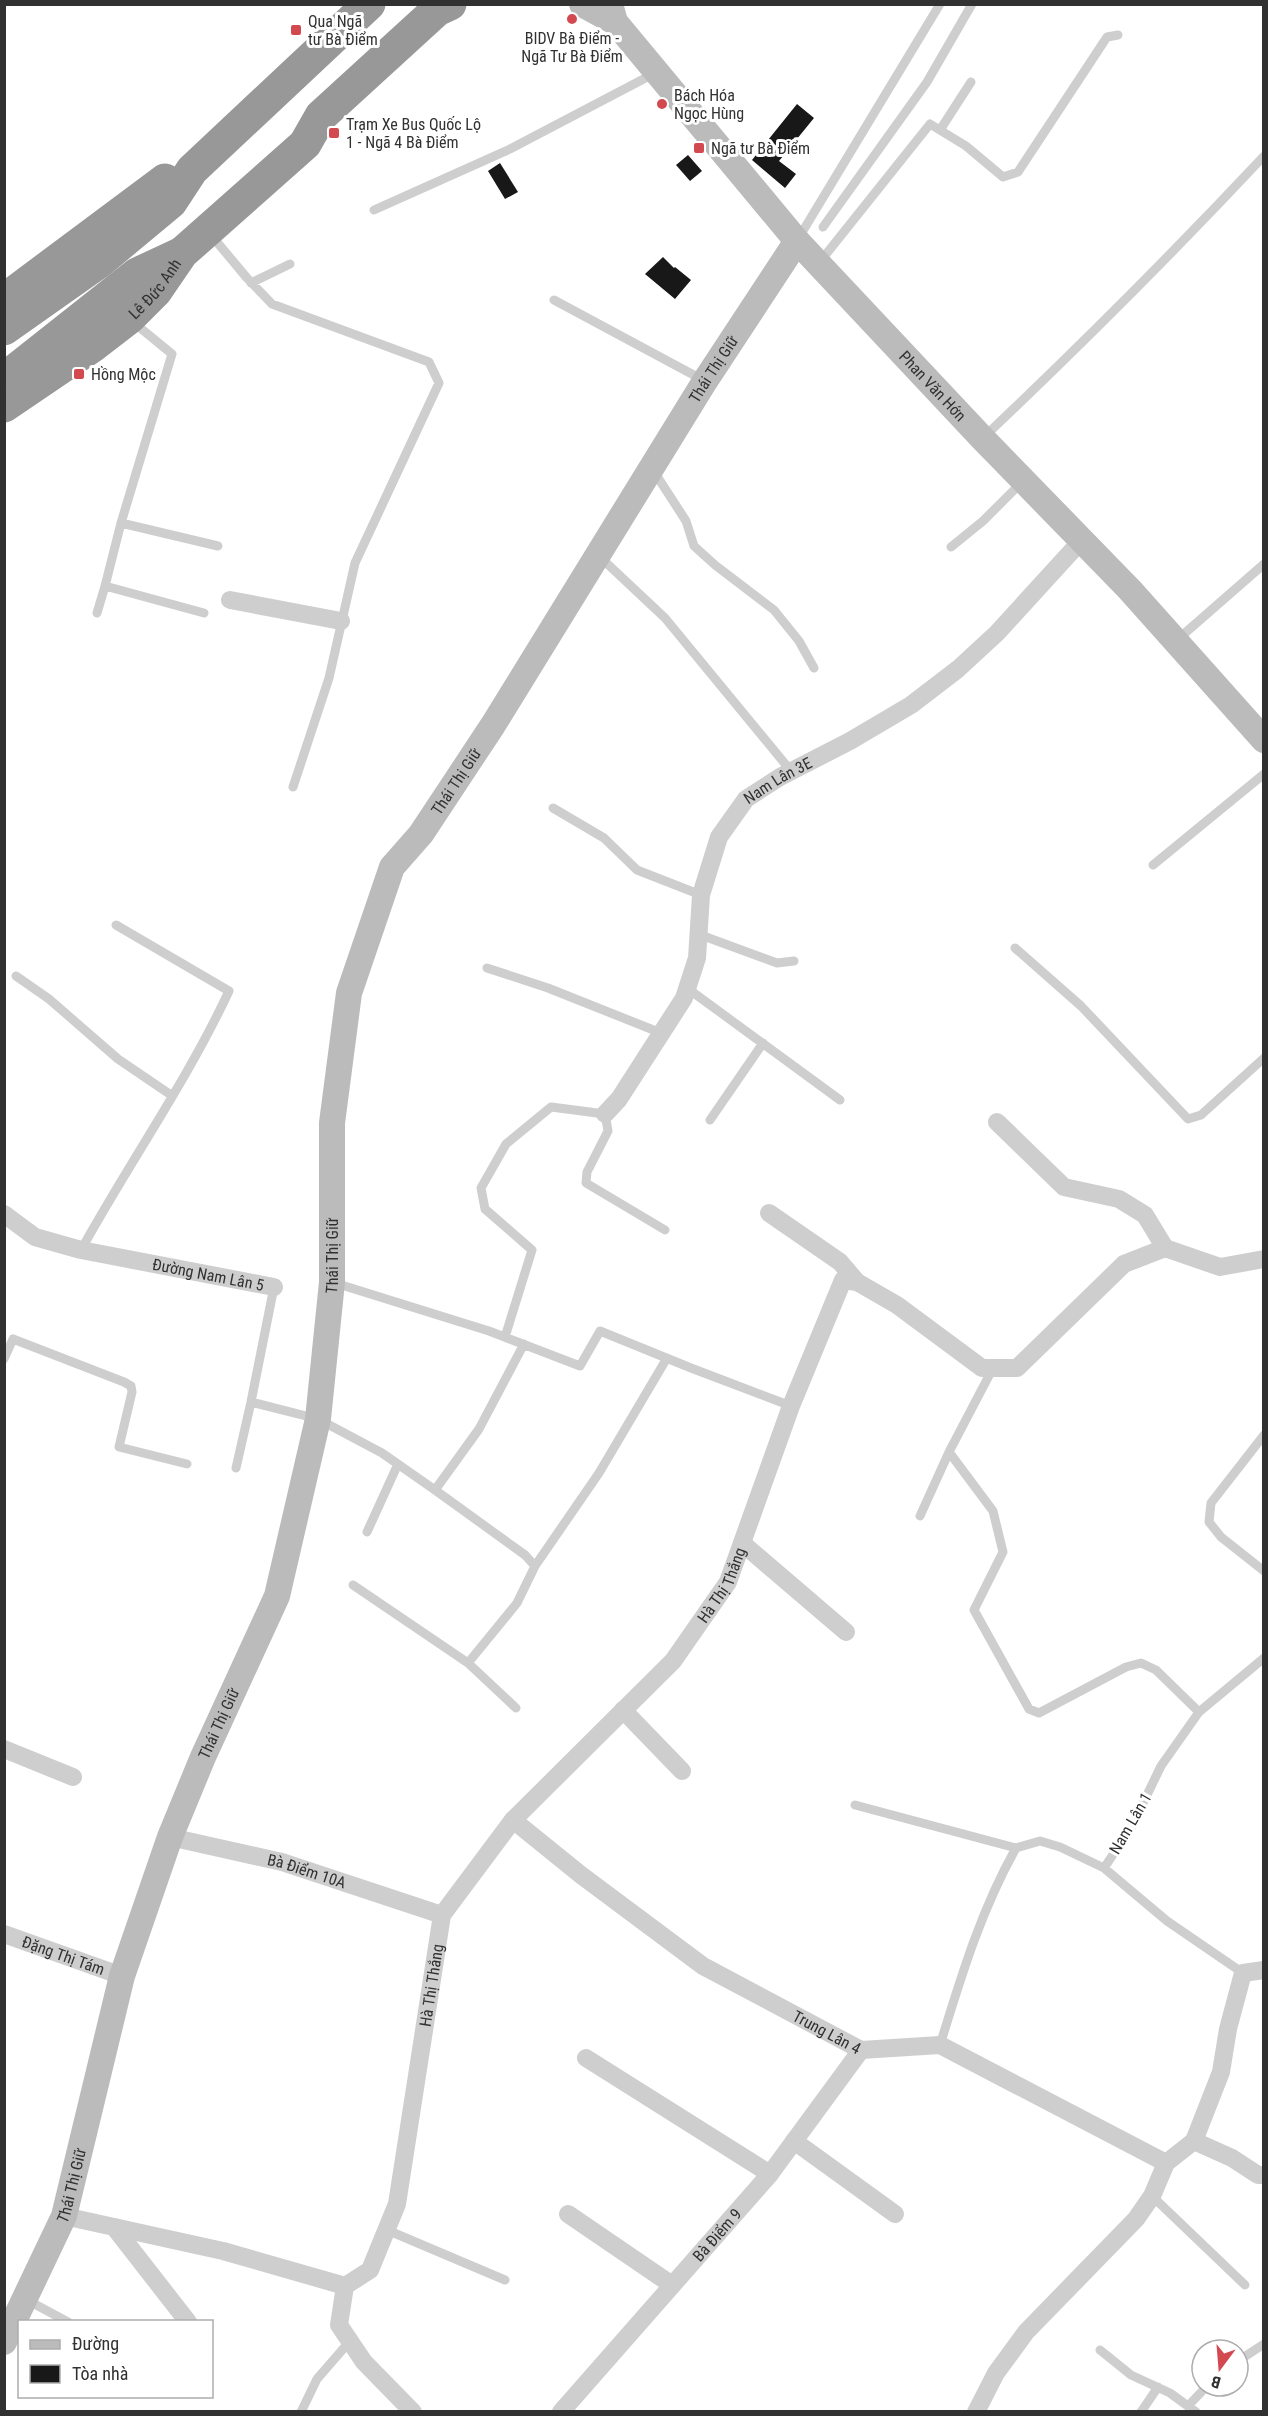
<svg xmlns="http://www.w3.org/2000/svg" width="1268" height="2416" font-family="'Roboto Condensed',sans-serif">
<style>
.building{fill:#181818}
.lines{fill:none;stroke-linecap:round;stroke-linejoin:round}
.lane{stroke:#cecece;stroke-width:9}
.street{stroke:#cecece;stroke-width:18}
.secondary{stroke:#bbb;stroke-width:26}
.highway{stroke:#989898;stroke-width:33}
.poi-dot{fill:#d24950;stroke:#fff;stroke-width:2}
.labels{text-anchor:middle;stroke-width:6;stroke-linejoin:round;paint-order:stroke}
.poi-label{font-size:16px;fill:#313131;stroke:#fff;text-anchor:start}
.street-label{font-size:16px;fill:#313131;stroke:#fff}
</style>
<rect width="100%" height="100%" fill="#fff"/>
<path class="building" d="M797,104L814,118L779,161L796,174L785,188L752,160Z
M688,155L702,171L690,181L676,165Z
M500,163L518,192L505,199L488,171Z
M663,257L674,268L675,267L691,280L675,299L645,274Z"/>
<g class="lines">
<path class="lane" d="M940,130L971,82
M374,210L510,149L655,73
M823,227L927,82L972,4
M211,235L247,278L272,304L429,362L439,383L355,563L329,678L293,787
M798,239L940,4
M819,263L930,124L966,146L1003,177L1018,172L1107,37L1118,35
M251,283L290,264
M554,300L703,380
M133,322L172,354L121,523L105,586L204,613
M984,437C1080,346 1173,253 1264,156
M653,470L686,521L694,546L715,565L774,610L799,641L814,668
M121,523L218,546
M951,547L983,521L1022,482
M599,556L665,618L791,771
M97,613L105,586
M1177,640L1264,564
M553,808L604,838L637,870L701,895
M1153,865L1264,774
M698,934L777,963L794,961
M1015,948L1081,1006L1188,1119L1201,1115L1264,1058
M487,968L548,988L661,1033
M16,976L49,999L118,1059L171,1095
M687,988L840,1100
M710,1120L763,1043
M81,1250C129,1163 187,1081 229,991L116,925
M335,1283L489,1331L580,1366L600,1331L691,1368L791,1406
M505,1337L532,1250L485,1209L481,1188L506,1144L551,1107L605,1114L608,1131L587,1172L586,1183L665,1230
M4,1359L13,1339L124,1382L131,1386L132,1392L119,1447L187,1464
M251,1402L318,1419L382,1453L435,1490L479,1429L524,1344
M1264,1435L1211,1503L1209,1522L1221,1537L1264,1571
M949,1452L993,1511L1003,1552L974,1610L1029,1709L1039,1713L1126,1667L1141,1663L1156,1670L1199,1712
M236,1468L251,1402L274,1287
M920,1516L949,1452L993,1368
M367,1532L398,1464
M535,1566L599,1473L667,1358
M353,1585L468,1663L517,1603L535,1566L525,1555L435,1490
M468,1663L516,1708
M855,1805L1016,1848
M1104,1868L1167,1921L1243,1973
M940,2045C961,1977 981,1910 1016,1848L1040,1841L1060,1847L1104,1868L1131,1828L1161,1766L1199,1712L1264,1658
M1152,2196L1245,2285
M387,2230L505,2280
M27,2300L68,2322
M1100,2350L1131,2375L1170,2393L1196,2412
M1238,2361L1264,2344
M1188,2406L1207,2386
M301,2412L317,2379L350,2341
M1141,2412L1158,2387"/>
<g class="street">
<path d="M230,600L341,621"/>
<path id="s1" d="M605,1114L619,1099L684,998L697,958L701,895L719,837L746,799L780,777L850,741L911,705L958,669L997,633L1081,541"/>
<path d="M997,1122L1064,1187L1119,1199L1145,1215L1165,1248"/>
<path d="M769,1213L840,1262L857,1282"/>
<path id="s2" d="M4,1214L35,1237L81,1250L274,1287"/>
<path d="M742,1543L846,1632"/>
<path d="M623,1710L682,1771"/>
<path d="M4,1749L73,1777"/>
<path id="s3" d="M513,1820L581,1875L703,1966L861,2050L940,2045L1166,2163L1194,2141L1232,2158L1258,2175H1264"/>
<path id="s4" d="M170,1837L282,1862L442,1915"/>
<path id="s5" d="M4,1934L122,1976"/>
<path d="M586,2058L770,2174"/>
<path d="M794,2141L895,2214"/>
<path d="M1194,2141L1221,2072L1228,2029L1243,1973L1264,1970"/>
<path d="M568,2214L672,2285"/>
<path id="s6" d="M64,2216L223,2251L345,2286L370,2270L397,2204L442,1915L513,1820L673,1661L728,1582L791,1406L843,1280L857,1282L897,1305L982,1368H1017L1124,1264L1165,1248L1220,1267L1264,1259"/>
<path d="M114,2227L188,2322"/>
<path d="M345,2286L339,2325L364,2362L413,2412"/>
<path id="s7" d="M561,2412L770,2174L861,2050"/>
<path d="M976,2412L996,2373L1026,2332L1136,2219L1152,2196L1166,2163"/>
</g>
<g class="secondary">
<path d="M582,4L615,22"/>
<path id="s8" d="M610,4L615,22L797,241L983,439L1130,590L1264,740"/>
<path id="s9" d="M4,2342L64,2216L122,1976L170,1837L203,1757L277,1596L318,1419L332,1282V1123L349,993L392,867L421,834L493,725L705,381L797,241"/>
</g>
<g class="highway">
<path d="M4,300L165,180"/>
<path d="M4,329L99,262L171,202L192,170L369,4"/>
<path d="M4,379L137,274L180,254"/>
<path id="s10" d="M4,406L94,345L129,318L156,291L182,253L305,144L321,116L437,10L450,4"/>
</g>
</g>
<g class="poi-dot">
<circle cx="572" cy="19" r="6"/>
<rect x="290" y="24" width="12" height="12" rx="3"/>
<circle cx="662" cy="104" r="6"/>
<rect x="328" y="127" width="12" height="12" rx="3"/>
<rect x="693" y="142" width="12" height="12" rx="3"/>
<rect x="73" y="368" width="12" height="12" rx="3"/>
</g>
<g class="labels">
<g class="poi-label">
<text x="308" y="27">Qua Ngã<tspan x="308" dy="18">tư Bà Điểm</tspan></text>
<text x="572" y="44" text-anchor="middle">BIDV Bà Điểm -<tspan x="572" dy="18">Ngã Tư Bà Điểm</tspan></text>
<text x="674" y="101">Bách Hóa<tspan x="674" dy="18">Ngọc Hùng</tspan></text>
<text x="346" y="130">Trạm Xe Bus Quốc Lộ<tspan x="346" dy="18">1 - Ngã 4 Bà Điểm</tspan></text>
<text x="711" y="154">Ngã tư Bà Điểm</text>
<text x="91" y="380">Hồng Mộc</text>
</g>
<g class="street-label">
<text dy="6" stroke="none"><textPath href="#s10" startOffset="192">Lê Đức Anh</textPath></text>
<text dy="6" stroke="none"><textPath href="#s9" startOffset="2133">Thái Thị Giữ</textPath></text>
<text dy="6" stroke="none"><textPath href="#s8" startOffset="502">Phan Văn Hớn</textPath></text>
<text dy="6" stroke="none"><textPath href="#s9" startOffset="1647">Thái Thị Giữ</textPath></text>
<text dy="6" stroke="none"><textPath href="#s1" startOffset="390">Nam Lân 3E</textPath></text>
<text dy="6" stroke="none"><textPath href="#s9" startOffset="1143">Thái Thị Giữ</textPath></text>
<text dy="6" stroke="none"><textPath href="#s2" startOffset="216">Đường Nam Lân 5</textPath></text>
<text dy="6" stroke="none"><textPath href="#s6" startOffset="1118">Hà Thị Thắng</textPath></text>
<text dy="6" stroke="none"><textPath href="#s9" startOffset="657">Thái Thị Giữ</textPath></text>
<text transform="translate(1130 1823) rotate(-60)" y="6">Nam Lân 1</text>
<text dy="6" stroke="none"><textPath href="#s4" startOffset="141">Bà Điểm 10A</textPath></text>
<text dy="6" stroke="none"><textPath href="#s5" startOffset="63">Đặng Thị Tám</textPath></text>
<text dy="6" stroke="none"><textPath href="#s6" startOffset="612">Hà Thị Thắng</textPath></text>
<text dy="6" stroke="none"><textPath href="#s3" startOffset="380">Trung Lân 4</textPath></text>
<text dy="6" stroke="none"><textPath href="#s9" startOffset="171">Thái Thị Giữ</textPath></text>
<text dy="6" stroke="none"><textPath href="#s7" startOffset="236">Bà Điểm 9</textPath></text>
</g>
</g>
<rect width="1268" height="2416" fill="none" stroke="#313131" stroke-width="12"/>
<rect x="18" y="2320" width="195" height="78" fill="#ffffff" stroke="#adadad" stroke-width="1.5"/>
<rect x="30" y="2340" width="30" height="9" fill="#bbbbbb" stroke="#adadad" stroke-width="1.5"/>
<text x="72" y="2350" font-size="18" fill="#313131">Đường</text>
<rect x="30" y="2365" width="30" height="18" fill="#181818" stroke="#adadad" stroke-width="1.5"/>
<text x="72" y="2380" font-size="18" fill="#313131">Tòa nhà</text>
<g transform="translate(1220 2368) rotate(196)"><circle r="28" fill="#ffffff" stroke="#adadad" stroke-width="1.5"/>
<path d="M0-4.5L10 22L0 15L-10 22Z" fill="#d24950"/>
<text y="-9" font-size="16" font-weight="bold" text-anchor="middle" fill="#313131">B</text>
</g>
</svg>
